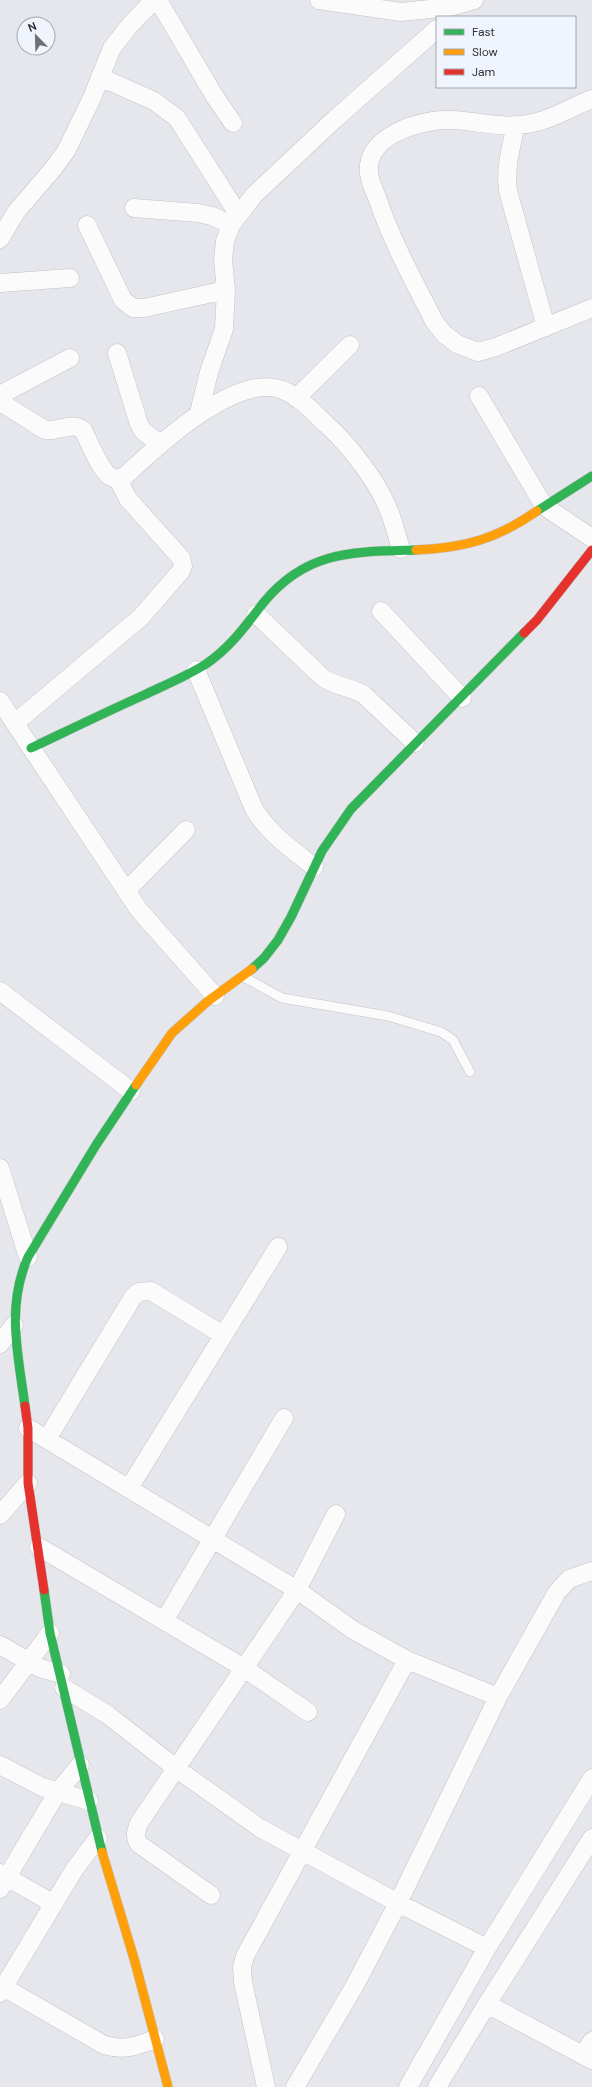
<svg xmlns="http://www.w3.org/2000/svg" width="592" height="2087" font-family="'DM Sans',sans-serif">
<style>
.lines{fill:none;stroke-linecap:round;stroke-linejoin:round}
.lane-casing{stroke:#c1c3c6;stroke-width:10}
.street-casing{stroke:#c1c3c6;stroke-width:19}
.fast-casing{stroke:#c1c3c6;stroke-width:10}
.slow-casing{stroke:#c1c3c6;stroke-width:10}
.jam-casing{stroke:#c1c3c6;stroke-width:10}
.lane{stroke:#fbfbfc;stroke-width:9}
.street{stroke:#fbfbfc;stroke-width:18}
.fast{stroke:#30b455;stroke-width:9}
.slow{stroke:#ff9f0a;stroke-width:9}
.jam{stroke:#e5322d;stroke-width:9}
</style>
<rect width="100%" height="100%" fill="#e6e7ec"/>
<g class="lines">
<g class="lane-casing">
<path id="lane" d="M244,977L282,998L388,1016L441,1032L453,1040L470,1072"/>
</g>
<g class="street-casing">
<path id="street" d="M158,0L215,97L233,123
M319,0L401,12L449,7L474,0
M100,77L154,101L177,118L238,214
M592,99C571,107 550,121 527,124C496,130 464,116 433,121C409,125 373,137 369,165C367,177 374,189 378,200C392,242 414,281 434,321L444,334L457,344L478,352L496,347L592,308
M516,125C511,147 505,168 508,191L546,327
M134,208L198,213L212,216L231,225
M87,225L123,300L133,308H144L226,290
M0,239L16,212L52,170L66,151L91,100L112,48L130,25L154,0
M0,283L70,278
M117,353L139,424L143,431L160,444
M0,395L70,358
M479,396L544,506L592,538
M296,398L350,345
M0,402L45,430C59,432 71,421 83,430C89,441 101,474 113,478C117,480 121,477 125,476C156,447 238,369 285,391C301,398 314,413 327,425C350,446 378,482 389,511C394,523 397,536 401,549
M199,413L209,372L224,329L226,290L223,260L225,241L231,225L254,195L335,119L437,29
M381,611L462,698
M256,614L322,677C334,686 350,687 363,694L415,743
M196,670L254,809C269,834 293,850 314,867
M0,701L139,910L215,996
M15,723L141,617L181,571L183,566L181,558L128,499L118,479
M126,891L186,830
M0,991L131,1091
M0,1168L28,1257
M0,1344L14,1325
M28,1428L297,1590L353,1630L407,1660L498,1697
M47,1439L133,1297L139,1292L151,1291L223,1335
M129,1488L278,1247
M0,1515L28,1483
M39,1547L244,1668L308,1712
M164,1621L284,1418
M0,1645L40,1668L61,1674
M64,1688L108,1715L177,1769L260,1828L398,1903L487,1948
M0,1700L50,1633
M0,1765L42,1787L89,1801
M0,1873L54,1904
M0,1889L57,1793L80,1765
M211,1895L139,1844C134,1836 136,1832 139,1823L297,1590L336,1514
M0,1985L104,2045C125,2051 136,2046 155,2039
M0,1993L74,1870L98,1838
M487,2004L592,2060
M583,2055L592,2041
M266,2087L243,1982L242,1967L245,1956L407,1660
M295,2087L355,1985L398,1903L498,1697L557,1592L569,1579L592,1571
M408,2087L487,1948L592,1778
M437,2087L487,2004L592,1838"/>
</g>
<g class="fast-casing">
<path id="fast" d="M537,511L592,476
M31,748C69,730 106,712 144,695C165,685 187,676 206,664C231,647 246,625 264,602C307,550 353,552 416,550
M252,969L264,958L278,940L291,917L322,851L351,809L524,633
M25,1406C18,1354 6,1307 28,1257L96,1145L136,1085
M44,1590L50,1633L102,1852"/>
</g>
<g class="slow-casing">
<path id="slow" d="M416,550C464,548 497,539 537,511
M136,1085L172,1033L208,1001L252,969
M102,1852L135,1962L168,2087"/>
</g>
<g class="jam-casing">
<path id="jam" d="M524,633L537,620L592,550
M25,1406L28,1428V1483L44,1590"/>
</g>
<use href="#lane" class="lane"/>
<use href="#street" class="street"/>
<use href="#fast" class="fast"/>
<use href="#slow" class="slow"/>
<use href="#jam" class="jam"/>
</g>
<rect x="436" y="16" width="140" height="72" fill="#eff4fd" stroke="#a3a6ad"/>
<rect x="444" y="29" width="20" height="6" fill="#30b455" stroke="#a3a6ad"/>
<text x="472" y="36" font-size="12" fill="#303135">Fast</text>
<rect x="444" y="49" width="20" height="6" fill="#ff9f0a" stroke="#a3a6ad"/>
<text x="472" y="56" font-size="12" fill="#303135">Slow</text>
<rect x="444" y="69" width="20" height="6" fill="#e5322d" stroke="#a3a6ad"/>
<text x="472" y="76" font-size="12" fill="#303135">Jam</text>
<g transform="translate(36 36) rotate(337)"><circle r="19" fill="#eff4fd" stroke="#a3a6ad"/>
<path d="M0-3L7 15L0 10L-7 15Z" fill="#707175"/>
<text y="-6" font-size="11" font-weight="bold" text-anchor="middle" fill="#303135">N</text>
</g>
</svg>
